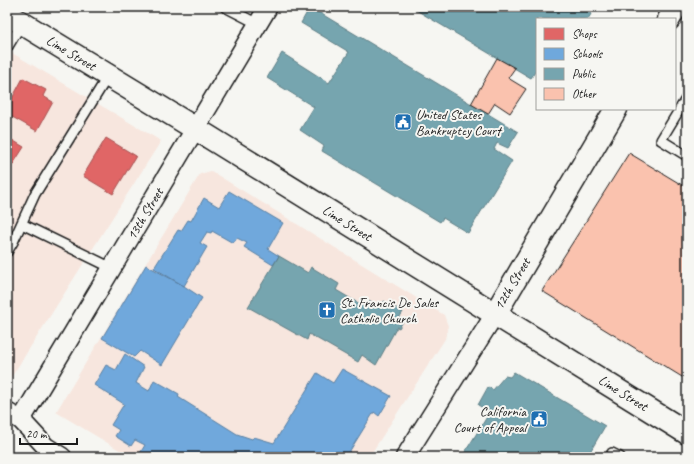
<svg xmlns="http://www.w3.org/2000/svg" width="694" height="464" font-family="Caveat,sans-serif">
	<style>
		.built { fill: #f7e6de }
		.shops { fill: #e06666; stroke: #a55050 }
		.schools { fill: #6fa8dc; stroke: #567ea2 }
		.public { fill: #76a5af; stroke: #5b7c83 }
		.building { fill: #fac2ae; stroke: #1c1c1c }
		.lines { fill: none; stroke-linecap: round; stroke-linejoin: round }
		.service-casing { stroke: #1c1c1c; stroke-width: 12 }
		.minor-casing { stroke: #1c1c1c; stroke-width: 21 }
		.tertiary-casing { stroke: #1c1c1c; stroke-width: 25 }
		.secondary-casing { stroke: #1c1c1c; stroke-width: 25 }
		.service { stroke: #f6f6f2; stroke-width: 9 }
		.minor { stroke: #f6f6f2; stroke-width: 18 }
		.tertiary { stroke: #f6f6f2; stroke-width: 22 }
		.secondary { stroke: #f6f6f2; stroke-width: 22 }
		.labels { text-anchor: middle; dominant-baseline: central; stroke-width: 4; stroke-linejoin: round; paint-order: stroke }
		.street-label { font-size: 14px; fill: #1c1c1c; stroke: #f6f6f2 }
		.poi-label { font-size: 14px; fill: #1c1c1c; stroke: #f6f6f2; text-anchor: start }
	</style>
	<rect width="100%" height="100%" fill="#f6f6f2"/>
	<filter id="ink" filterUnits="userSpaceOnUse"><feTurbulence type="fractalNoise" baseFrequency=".025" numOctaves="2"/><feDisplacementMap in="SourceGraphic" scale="8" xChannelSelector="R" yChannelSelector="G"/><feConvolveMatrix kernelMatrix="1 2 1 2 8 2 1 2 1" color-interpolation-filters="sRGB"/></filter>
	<g filter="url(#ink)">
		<g class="built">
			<path d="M7,50L161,141L7,384Z"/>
			<path d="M211,171L444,315L448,326L445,339L369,457H131L56,412L200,174Z"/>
		</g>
		<g class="shops">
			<path d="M23,78L46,90L43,96L53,102L37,131L7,114V108Z"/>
			<path d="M7,137L24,147L8,172L7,171Z"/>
			<path d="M106,138L136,156L113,194L83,176Z"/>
		</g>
		<g class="schools">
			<path d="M229,191L283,223L268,249L279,256L273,265L244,247L247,243L237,238L233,243L212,231L211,233L207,232L200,243L207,247L184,286L154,268L178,230L181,231L188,220L191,221L204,198L219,207Z"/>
			<path d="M146,265L184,286L202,298L162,365L140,351L134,357L102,338Z"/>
			<path d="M125,354L144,367L136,383L149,391L154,380L179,394L178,397L237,434L252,439L254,437L274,443L317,373L333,383L342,369L391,396L379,416L374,412L346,457H143L139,455L145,445L135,440L131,446L115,436L119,430L111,425L124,404L94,385L106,365L116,370Z"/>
		</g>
		<g class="public">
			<path d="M310,7L518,132L508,148L497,143L494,149L512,161L468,233L443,218L440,222L322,151L324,146L300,130L314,107L267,78L282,53L329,83L349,52L301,23Z"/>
			<path d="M411,7H580L591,14L588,19H537V69L531,78Z"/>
			<path d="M279,256L308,273L311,267L339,284L336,290L363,306L367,300L380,308L384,301L403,312L399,318L404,320L399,328L397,327L376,365L362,355L358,362L309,334L307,340L248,307Z"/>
			<path d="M514,372L605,426L587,457H552L548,455L547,457H462L490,412L478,405L488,387L493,390L505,376L510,377Z"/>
		</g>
		<g class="building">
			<path d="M497,58L515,68L508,78L526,89L510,113L495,103L488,114L471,104Z"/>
			<path d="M629,153L687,188V380L542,291Z"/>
		</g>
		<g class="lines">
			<g class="service-casing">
				<g id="service">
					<path d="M225,7L258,24"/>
					<path d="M7,48L22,23"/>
					<path d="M687,97L661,140L687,156"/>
					<path d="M22,224L112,268"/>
					<path d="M7,252L13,242L35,194L108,76"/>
					<path d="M612,453L620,457"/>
				</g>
			</g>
			<g class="minor-casing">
				<g id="minor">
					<path d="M7,412L21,420L46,447L62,457"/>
					<path d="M21,420L268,7"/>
					<path d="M405,457L495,314"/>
				</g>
			</g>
			<g class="tertiary-casing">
				<g id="tertiary">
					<path d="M669,19L676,7"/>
					<path d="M495,314L616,109"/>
				</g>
			</g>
			<g class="secondary-casing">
				<path id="secondary" d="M7,14L196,129L687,433"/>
			</g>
			<use href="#service" class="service"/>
			<use href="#minor" class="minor"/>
			<use href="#tertiary" class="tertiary"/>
			<use href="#secondary" class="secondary"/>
		</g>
	</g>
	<defs>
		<g id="civic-square" transform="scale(0.9)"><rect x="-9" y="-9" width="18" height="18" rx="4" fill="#1f6fb2" stroke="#f6f6f2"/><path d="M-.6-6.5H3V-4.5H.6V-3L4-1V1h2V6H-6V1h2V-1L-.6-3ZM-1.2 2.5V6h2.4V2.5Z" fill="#fff"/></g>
		<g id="church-square" transform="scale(0.9)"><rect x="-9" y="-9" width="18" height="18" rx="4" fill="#1f6fb2" stroke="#f6f6f2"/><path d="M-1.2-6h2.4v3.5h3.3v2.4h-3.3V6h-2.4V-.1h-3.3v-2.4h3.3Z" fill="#fff"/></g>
	</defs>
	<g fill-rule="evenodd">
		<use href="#civic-square" x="403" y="122"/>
		<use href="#church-square" x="327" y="310"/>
		<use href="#civic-square" x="539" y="419"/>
	</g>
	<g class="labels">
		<g class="street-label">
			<text transform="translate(71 53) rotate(31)">Lime Street</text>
			<text transform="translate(145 214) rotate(-59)">13th Street</text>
			<text transform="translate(347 223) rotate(32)">Lime Street</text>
			<text transform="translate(512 284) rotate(-59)">12th Street</text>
			<text transform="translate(623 393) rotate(32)">Lime Street</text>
		</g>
		<g class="poi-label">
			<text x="416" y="114">United States<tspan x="416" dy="16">Bankruptcy Court</tspan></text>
			<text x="340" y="302">St. Francis De Sales<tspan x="340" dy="16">Catholic Church</tspan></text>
			<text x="526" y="411" text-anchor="end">California<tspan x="526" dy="16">Court of Appeal</tspan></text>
		</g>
	</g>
	<rect width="694" height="464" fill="none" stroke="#f6f6f2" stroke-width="24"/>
	<rect x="12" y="12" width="670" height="440" fill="none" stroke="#1c1c1c" stroke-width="1.5" filter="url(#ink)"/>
	<rect x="536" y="18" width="140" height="92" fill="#f6f6f2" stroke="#9f9f9c"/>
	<rect x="544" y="28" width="20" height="12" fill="#e06666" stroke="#9f9f9c"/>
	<text x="572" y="38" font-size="12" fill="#1c1c1c">Shops</text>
	<rect x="544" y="48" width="20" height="12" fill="#6fa8dc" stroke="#9f9f9c"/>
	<text x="572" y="58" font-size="12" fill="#1c1c1c">Schools</text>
	<rect x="544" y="68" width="20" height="12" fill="#76a5af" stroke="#9f9f9c"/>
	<text x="572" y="78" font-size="12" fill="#1c1c1c">Public</text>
	<rect x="544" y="88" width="20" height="12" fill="#fac2ae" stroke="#9f9f9c"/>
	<text x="572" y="98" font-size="12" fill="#1c1c1c">Other</text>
	<path d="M20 438v6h57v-6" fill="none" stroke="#1c1c1c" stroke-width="2"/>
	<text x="26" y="438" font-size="12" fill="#1c1c1c" stroke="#f6f6f2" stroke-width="3" paint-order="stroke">20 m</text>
</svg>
